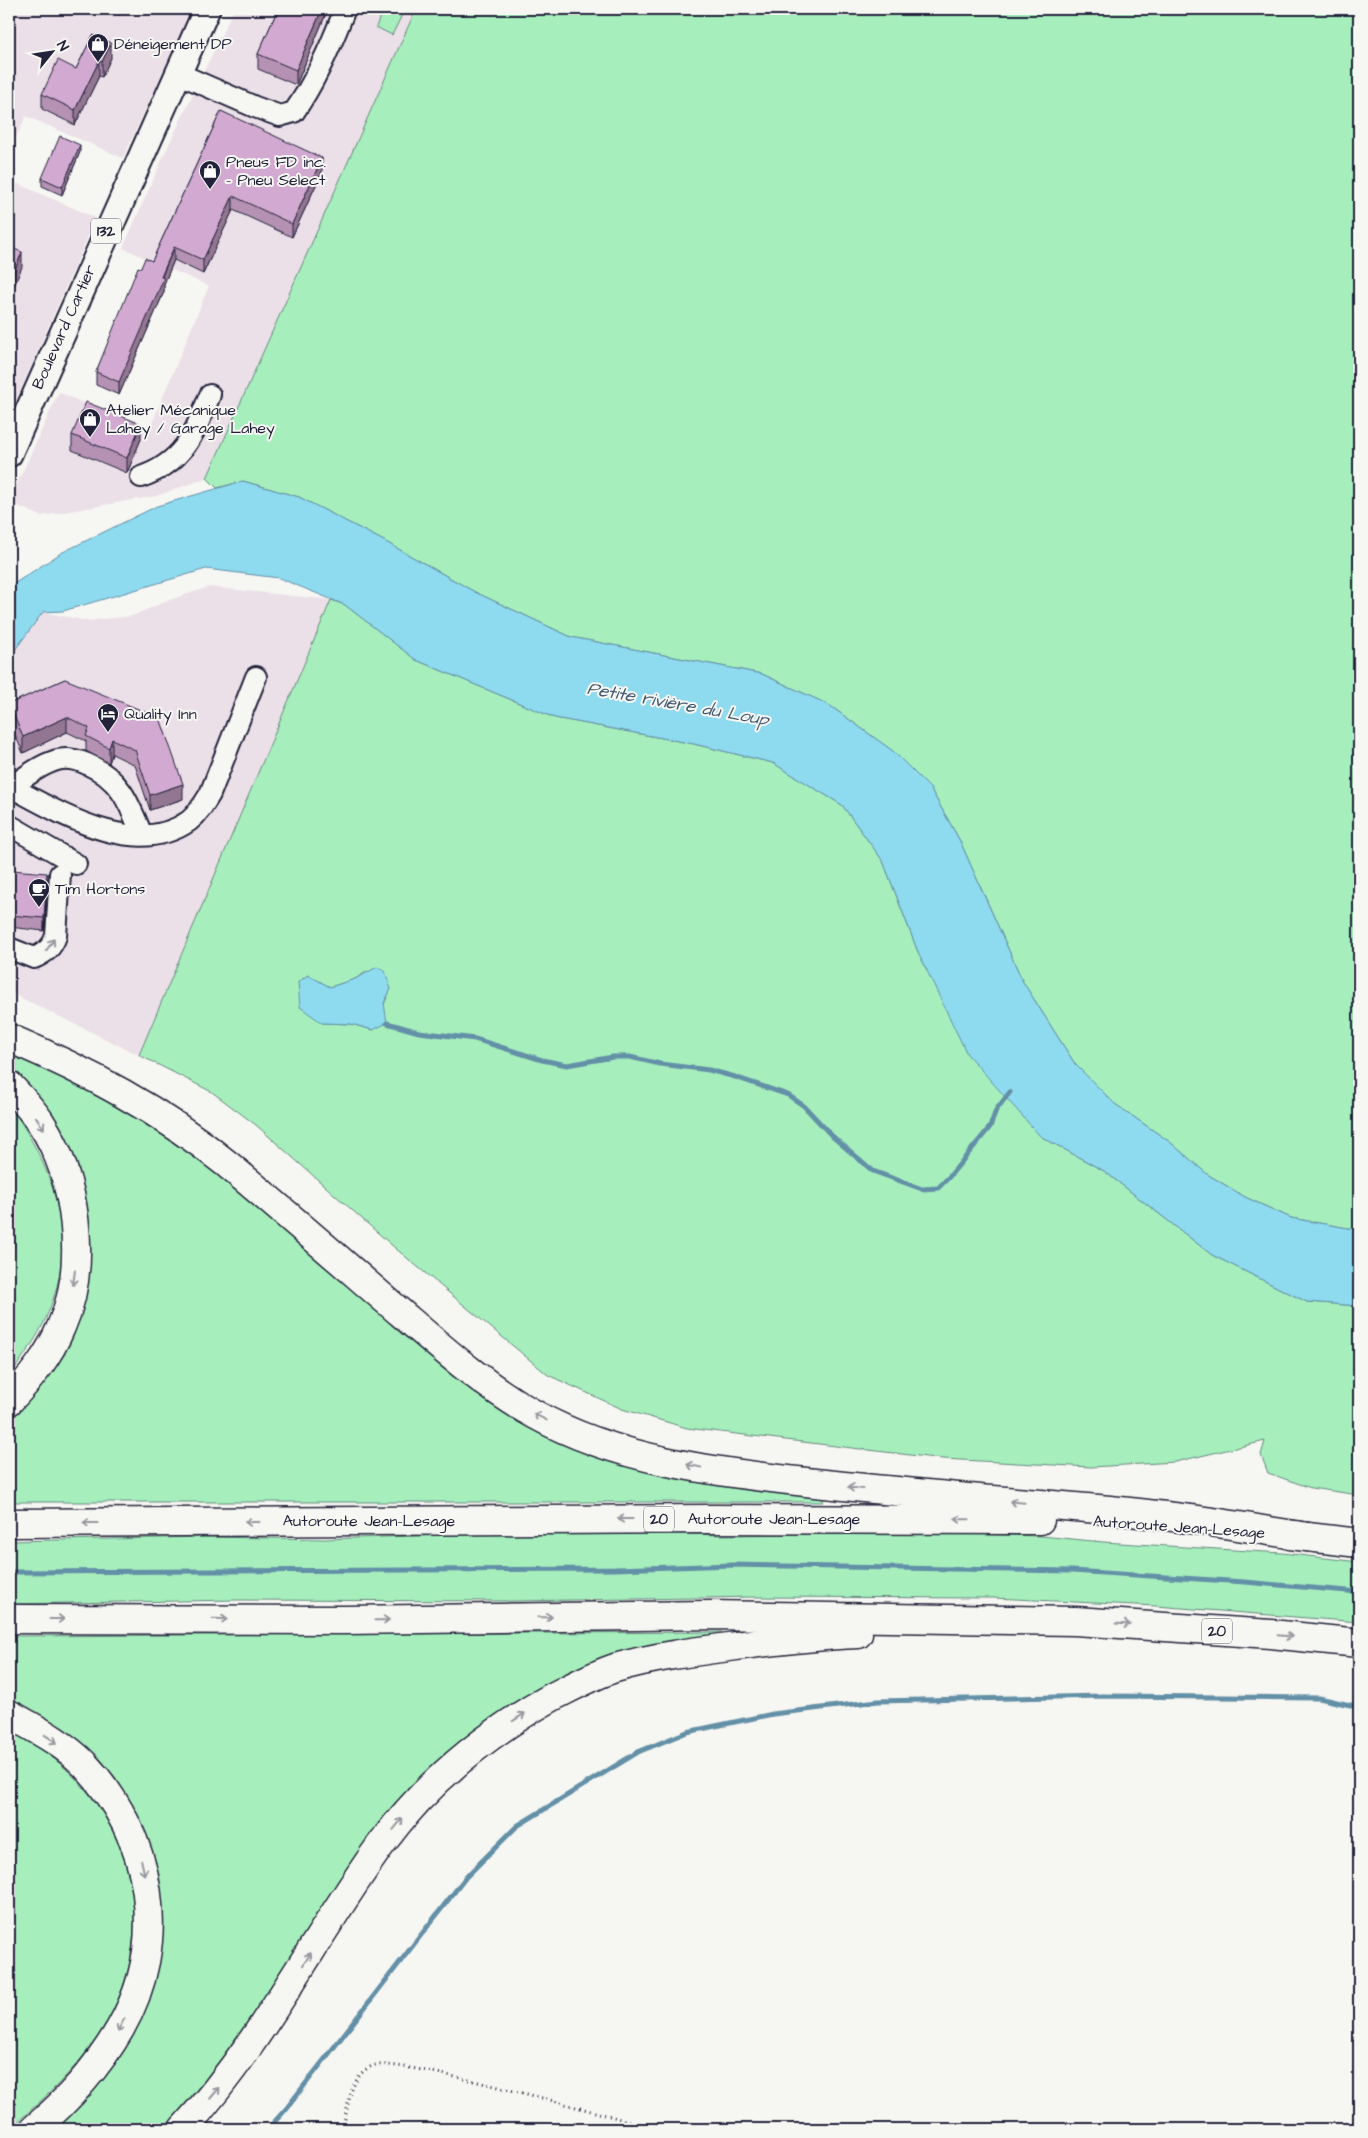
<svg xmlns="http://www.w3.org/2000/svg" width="1368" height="2138" font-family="'Architects Daughter',sans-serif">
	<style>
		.built { fill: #ebdfe8 }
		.green { fill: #a6efbd; stroke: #64887c; fill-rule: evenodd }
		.water { fill: #8edaef; stroke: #6390a7 }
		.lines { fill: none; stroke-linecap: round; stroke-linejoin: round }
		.stream { stroke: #6390a7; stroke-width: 5 }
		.minor-casing { stroke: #22223b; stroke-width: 24 }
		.major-casing { stroke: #22223b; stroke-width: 29 }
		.highway-casing { stroke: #22223b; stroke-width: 31 }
		.path { stroke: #22223b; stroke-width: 3; stroke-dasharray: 1 4; stroke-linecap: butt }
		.minor { stroke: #f6f6f2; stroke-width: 20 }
		.major { stroke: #f6f6f2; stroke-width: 25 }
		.highway { stroke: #f6f6f2; stroke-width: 28 }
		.wall { fill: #b592b4; stroke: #22223b }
		.shaded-wall { fill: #937792; stroke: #22223b }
		.building { fill: #d2aad1; stroke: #22223b }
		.oneway { stroke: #9797a0 }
		.labels { text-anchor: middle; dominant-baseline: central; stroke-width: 4; stroke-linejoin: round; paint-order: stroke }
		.shield { fill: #f6f6f2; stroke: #626272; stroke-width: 1 }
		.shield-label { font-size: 15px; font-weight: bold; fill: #22223b }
		.poi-label { font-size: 16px; fill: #22223b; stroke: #f6f6f2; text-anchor: start }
		.street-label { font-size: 16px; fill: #22223b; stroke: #f6f6f2 }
		.water-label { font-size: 18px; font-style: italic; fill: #425971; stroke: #f6f6f2 }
	</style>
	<rect width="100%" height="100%" fill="#f6f6f2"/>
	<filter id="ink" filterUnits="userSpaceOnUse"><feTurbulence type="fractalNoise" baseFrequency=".02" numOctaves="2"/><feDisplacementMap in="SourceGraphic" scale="10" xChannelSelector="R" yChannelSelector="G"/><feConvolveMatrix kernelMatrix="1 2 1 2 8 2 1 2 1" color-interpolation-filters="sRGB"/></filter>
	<g filter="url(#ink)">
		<g class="built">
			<path d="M9,9H192L123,158L26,116L9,154Z"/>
			<path d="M234,9H416L207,478L156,496L41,516L9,502L59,392L148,433L209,286L123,248L165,153Z"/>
			<path d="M9,180L96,218L9,417Z"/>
			<path d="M209,587L331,600L139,1055L9,992V658L43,612L87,621L132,616L167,601Z"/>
		</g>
		<g class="green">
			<path d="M383,9H405L392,35L376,27Z"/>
			<path d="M416,9H1359V1230L1291,1218L1245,1197L1207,1174L1170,1142L1115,1104L1075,1064L1023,982L960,841L930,788L893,751L829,705L762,674L571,637L475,592L384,541L299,497L243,481L217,488L207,478Z"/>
			<path d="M331,600L345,605L416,660L555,718L694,744L773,763L842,805L883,861L918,952L1040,1136L1104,1171L1212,1255L1307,1302L1359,1306V1495L1311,1488L1268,1473L1261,1455L1265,1441L1175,1462L1091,1467L943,1459L687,1428L622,1409L548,1375L395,1248L256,1125L212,1092L139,1055ZM368,971L391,988L373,1030L351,1024L322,1023L307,975L330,987L355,979Z"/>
			<path d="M9,1051L115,1101L203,1161L492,1402L824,1495L823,1502H9V1416L29,1396L87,1239L9,1073Z"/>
			<path d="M9,1104C61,1180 84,1255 35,1339C27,1352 17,1365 9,1377Z"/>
			<path d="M644,1533L722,1535L924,1533L1041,1536L1103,1542L1282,1553L1359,1562V1622L1156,1606L994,1598L756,1597L511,1601L237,1600L9,1604V1541L207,1537L324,1539L475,1534Z"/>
			<path d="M722,1632L723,1639L565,1676L511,1704L456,1746L418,1783L253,2023L182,2115L168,2129H48L136,2024L144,1840L9,1704V1636Z"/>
			<path d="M9,1731C115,1780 166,1904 113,2010C90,2057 48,2096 9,2129Z"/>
		</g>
		<g class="water">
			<path d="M243,481L299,497L384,541L475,592L571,637L762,674L829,705L893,751L930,788L960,841L1023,982L1075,1064L1115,1104L1170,1142L1207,1174L1245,1197L1291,1218L1359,1230V1306L1307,1302L1212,1255L1104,1171L1040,1136L967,1054L918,952L883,861L842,805L773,763L694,744L555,718L416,660L345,605L279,578L206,569L63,611L43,612L9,658V587L61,553L157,506Z"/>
			<path d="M377,967L385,971L391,989L384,1003L387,1023L373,1030L351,1024L322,1023L300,1007L298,982L308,975L330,987L355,979Z"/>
		</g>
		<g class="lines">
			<g class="stream">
				<path d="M387,1023L419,1032L475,1039L542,1060L567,1065L613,1057H630L660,1064L709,1070L735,1077L788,1095L804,1106L832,1136L873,1171L922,1189L938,1188L949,1177L990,1127L996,1110L1010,1092"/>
				<path d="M9,1572L615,1569L733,1565L1072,1571L1245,1582L1359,1592"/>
				<path d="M268,2129L286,2109L466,1877L517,1826L638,1752L687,1732L773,1714L878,1701L1103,1696L1319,1698L1359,1707"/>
			</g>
			<g class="minor-casing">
				<g id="minor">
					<path d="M177,73L255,107L280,116L294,112C315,82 330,48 343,14L341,9"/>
					<path d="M141,477C184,462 194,434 210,395"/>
					<path d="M9,786C58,812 134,860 189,821C198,814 204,804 210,794L256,677"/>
					<path d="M11,787C25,777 40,765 57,760C68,757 78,760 87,764C121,779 129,803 142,835"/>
					<path d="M9,825L76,864"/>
					<path d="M9,948L34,958C45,953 52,948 56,936L60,874"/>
				</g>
			</g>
			<g class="major-casing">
				<path id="major" d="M9,454L207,9"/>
			</g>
			<g class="highway-casing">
				<g id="highway">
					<path d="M9,1038C86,1071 161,1110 227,1164C286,1213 344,1264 402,1314C444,1350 486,1387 534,1414C616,1460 714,1472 806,1482C868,1489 930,1494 993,1500C1050,1505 1108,1509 1165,1516C1213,1521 1261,1530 1308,1537"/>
					<path d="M9,1085C20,1097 32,1109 41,1123C77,1178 88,1266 61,1327C49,1356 30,1379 9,1401"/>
					<path d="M9,1523L710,1519L1040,1520"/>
					<path d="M1290,1535L1359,1543"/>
					<path d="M9,1619L345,1620L710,1615L1075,1621L1271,1634L1359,1643"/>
					<path d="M9,1714C34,1728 64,1743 84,1764C153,1836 170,1942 120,2029C98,2067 66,2102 34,2129"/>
					<path d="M183,2129C262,2043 314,1937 382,1843C428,1781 487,1733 554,1696C574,1686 594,1675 615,1668C653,1657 691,1652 729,1647C772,1641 815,1636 858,1634"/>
				</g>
			</g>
			<path class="path" d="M343,2129C348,2108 349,2076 372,2066C395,2055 619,2119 658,2129"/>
			<use href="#minor" class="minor"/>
			<use href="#major" class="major"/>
			<use href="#highway" class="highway"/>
		</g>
		<g class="wall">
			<path d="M106,9H122L120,15Z"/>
			<path d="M278,9H328L296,85L258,69V54Z"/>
			<path d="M93,35L111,58L102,77L99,76L75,125L42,109V94L76,69Z"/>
			<path d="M221,111L322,172L292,237L233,210L203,274L174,260L164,284V292L119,395L96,385V372L141,268L152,261Z"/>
			<path d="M80,152L62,195L42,186V178Z"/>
			<path d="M72,435L141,439L127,473L72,450Z"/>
			<path d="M65,679L183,799L150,810L135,765L112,754L109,763L86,751V741L67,732L23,753L9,721V704Z"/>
			<path d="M9,826L14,842L12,870L47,885L44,931L9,927Z"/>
		</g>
		<g class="shaded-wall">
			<path d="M322,9H328L296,85V70Z"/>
			<path d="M111,43V58L102,77V62Z"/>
			<path d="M99,61V76L75,125V110Z"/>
			<path d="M80,145V152L62,195V187Z"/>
			<path d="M322,158V172L292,237V224Z"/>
			<path d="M233,196V210L203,274V260Z"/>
			<path d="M174,247V260L164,284V292L119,395V382Z"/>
			<path d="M22,252V267L9,299V284Z"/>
			<path d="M141,424V439L127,473V458Z"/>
			<path d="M67,717V732L23,753V737Z"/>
			<path d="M112,739V754L109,763V748Z"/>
			<path d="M183,784V799L150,810V795Z"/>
			<path d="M14,830V842L11,882V870Z"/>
			<path d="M47,873V885L44,931V918Z"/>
		</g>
		<g class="building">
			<path d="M278,9H322L296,70L258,54Z"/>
			<path d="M93,35L111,43L102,62L99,61L75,110L42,94L58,60L76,69Z"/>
			<path d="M221,111L322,158L292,224L233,196L203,260L174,247L161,277L164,278L119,382L96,372L138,267L141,268L145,258L152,261Z"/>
			<path d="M60,136L80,145L62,187L42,178Z"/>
			<path d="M9,247L22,252L9,284Z"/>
			<path d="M86,402L141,424L127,458L72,435Z"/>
			<path d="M65,679L160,718L183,784L150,795L135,750L112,739L109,748L86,736L89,728L67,717L23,737L9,704Z"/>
			<path d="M9,826L14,830L11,870L47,873L44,918L9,915Z"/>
		</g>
		<defs><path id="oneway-shaft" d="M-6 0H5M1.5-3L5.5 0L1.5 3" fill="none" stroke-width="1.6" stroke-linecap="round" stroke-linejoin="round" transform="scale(1.25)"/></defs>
		<g class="oneway">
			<use href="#oneway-shaft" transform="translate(50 945) rotate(-56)"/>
			<use href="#oneway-shaft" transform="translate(40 1123) rotate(57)"/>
			<use href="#oneway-shaft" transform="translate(74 1278) rotate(97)"/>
			<use href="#oneway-shaft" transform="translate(540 1417) rotate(-153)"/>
			<use href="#oneway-shaft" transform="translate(694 1466) rotate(-169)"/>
			<use href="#oneway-shaft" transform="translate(855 1488) rotate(-173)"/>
			<use href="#oneway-shaft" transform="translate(1017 1502) rotate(-175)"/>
			<use href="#oneway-shaft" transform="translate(625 1519) rotate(180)"/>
			<use href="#oneway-shaft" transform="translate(962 1519) rotate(-179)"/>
			<use href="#oneway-shaft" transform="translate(252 1522) rotate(180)"/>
			<use href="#oneway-shaft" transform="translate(90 1523) rotate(180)"/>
			<use href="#oneway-shaft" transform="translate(545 1617) rotate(-1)"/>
			<use href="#oneway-shaft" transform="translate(57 1619)"/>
			<use href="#oneway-shaft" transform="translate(220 1619) rotate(1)"/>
			<use href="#oneway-shaft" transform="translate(382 1620) rotate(-1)"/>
			<use href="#oneway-shaft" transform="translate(1123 1624) rotate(4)"/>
			<use href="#oneway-shaft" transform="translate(1285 1636) rotate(5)"/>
			<use href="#oneway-shaft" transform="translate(519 1717) rotate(-33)"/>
			<use href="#oneway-shaft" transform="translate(51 1739) rotate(33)"/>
			<use href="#oneway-shaft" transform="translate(398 1824) rotate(-51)"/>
			<use href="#oneway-shaft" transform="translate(143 1868) rotate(77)"/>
			<use href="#oneway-shaft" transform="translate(307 1959) rotate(-57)"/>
			<use href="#oneway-shaft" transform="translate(121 2025) rotate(118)"/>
			<use href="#oneway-shaft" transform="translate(215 2093) rotate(-50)"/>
		</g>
	</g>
	<defs>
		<g id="shop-pin" transform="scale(1.125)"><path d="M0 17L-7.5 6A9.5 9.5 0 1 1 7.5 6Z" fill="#22223b" stroke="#f6f6f2"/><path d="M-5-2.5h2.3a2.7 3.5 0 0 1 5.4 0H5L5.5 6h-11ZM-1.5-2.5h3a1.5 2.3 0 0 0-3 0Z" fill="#fff"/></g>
		<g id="hotel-pin" transform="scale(1.125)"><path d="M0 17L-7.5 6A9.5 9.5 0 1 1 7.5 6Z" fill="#22223b" stroke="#f6f6f2"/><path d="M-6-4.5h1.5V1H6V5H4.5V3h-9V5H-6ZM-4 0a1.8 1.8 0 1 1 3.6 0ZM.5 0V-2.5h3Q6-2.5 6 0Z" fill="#fff"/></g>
		<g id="cafe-pin" transform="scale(1.125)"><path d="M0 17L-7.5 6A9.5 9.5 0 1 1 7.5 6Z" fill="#22223b" stroke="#f6f6f2"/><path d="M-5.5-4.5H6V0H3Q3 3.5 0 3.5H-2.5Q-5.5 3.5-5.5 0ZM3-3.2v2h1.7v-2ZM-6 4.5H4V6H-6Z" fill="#fff"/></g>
	</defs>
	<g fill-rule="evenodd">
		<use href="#shop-pin" x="98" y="44"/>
		<use href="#shop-pin" x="210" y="171"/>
		<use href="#shop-pin" x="90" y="419"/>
		<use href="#hotel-pin" x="108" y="714"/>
		<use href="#cafe-pin" x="39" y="889"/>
	</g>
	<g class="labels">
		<g class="shield">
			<rect x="91" y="218.5" width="30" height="25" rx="4"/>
			<rect x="644" y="1506.5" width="30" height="25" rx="4"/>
			<rect x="1202" y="1618.5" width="30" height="25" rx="4"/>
		</g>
		<g class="shield-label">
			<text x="106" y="231">132</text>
			<text x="659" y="1519">20</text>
			<text x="1217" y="1631">20</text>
		</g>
		<g class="poi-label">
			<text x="114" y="44">Déneigement DP</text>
			<text x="226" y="162">Pneus FD inc.<tspan x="226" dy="18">- Pneu Select</tspan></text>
			<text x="106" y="410">Atelier Mécanique<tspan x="106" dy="18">Lahey / Garage Lahey</tspan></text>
			<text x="124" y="714">Quality Inn</text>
			<text x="55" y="889">Tim Hortons</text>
		</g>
		<g class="street-label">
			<text transform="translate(64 327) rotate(-66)">Boulevard Cartier</text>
			<text x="774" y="1519">Autoroute Jean-Lesage</text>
			<text x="369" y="1521">Autoroute Jean-Lesage</text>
			<text transform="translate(1179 1527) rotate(4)">Autoroute Jean-Lesage</text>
		</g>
		<g class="water-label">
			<text transform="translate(678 704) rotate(10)">Petite rivière du Loup</text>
		</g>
	</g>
	<rect width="1368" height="2138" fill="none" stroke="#f6f6f2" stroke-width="30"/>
	<rect x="15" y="15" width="1338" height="2108" fill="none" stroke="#22223b" stroke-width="2" filter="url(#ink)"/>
	<g transform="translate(52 52) rotate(60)" stroke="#f6f6f2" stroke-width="4" paint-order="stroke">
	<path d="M0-4L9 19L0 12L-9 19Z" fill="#22223b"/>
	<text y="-8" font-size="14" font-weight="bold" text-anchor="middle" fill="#22223b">N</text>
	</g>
</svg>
